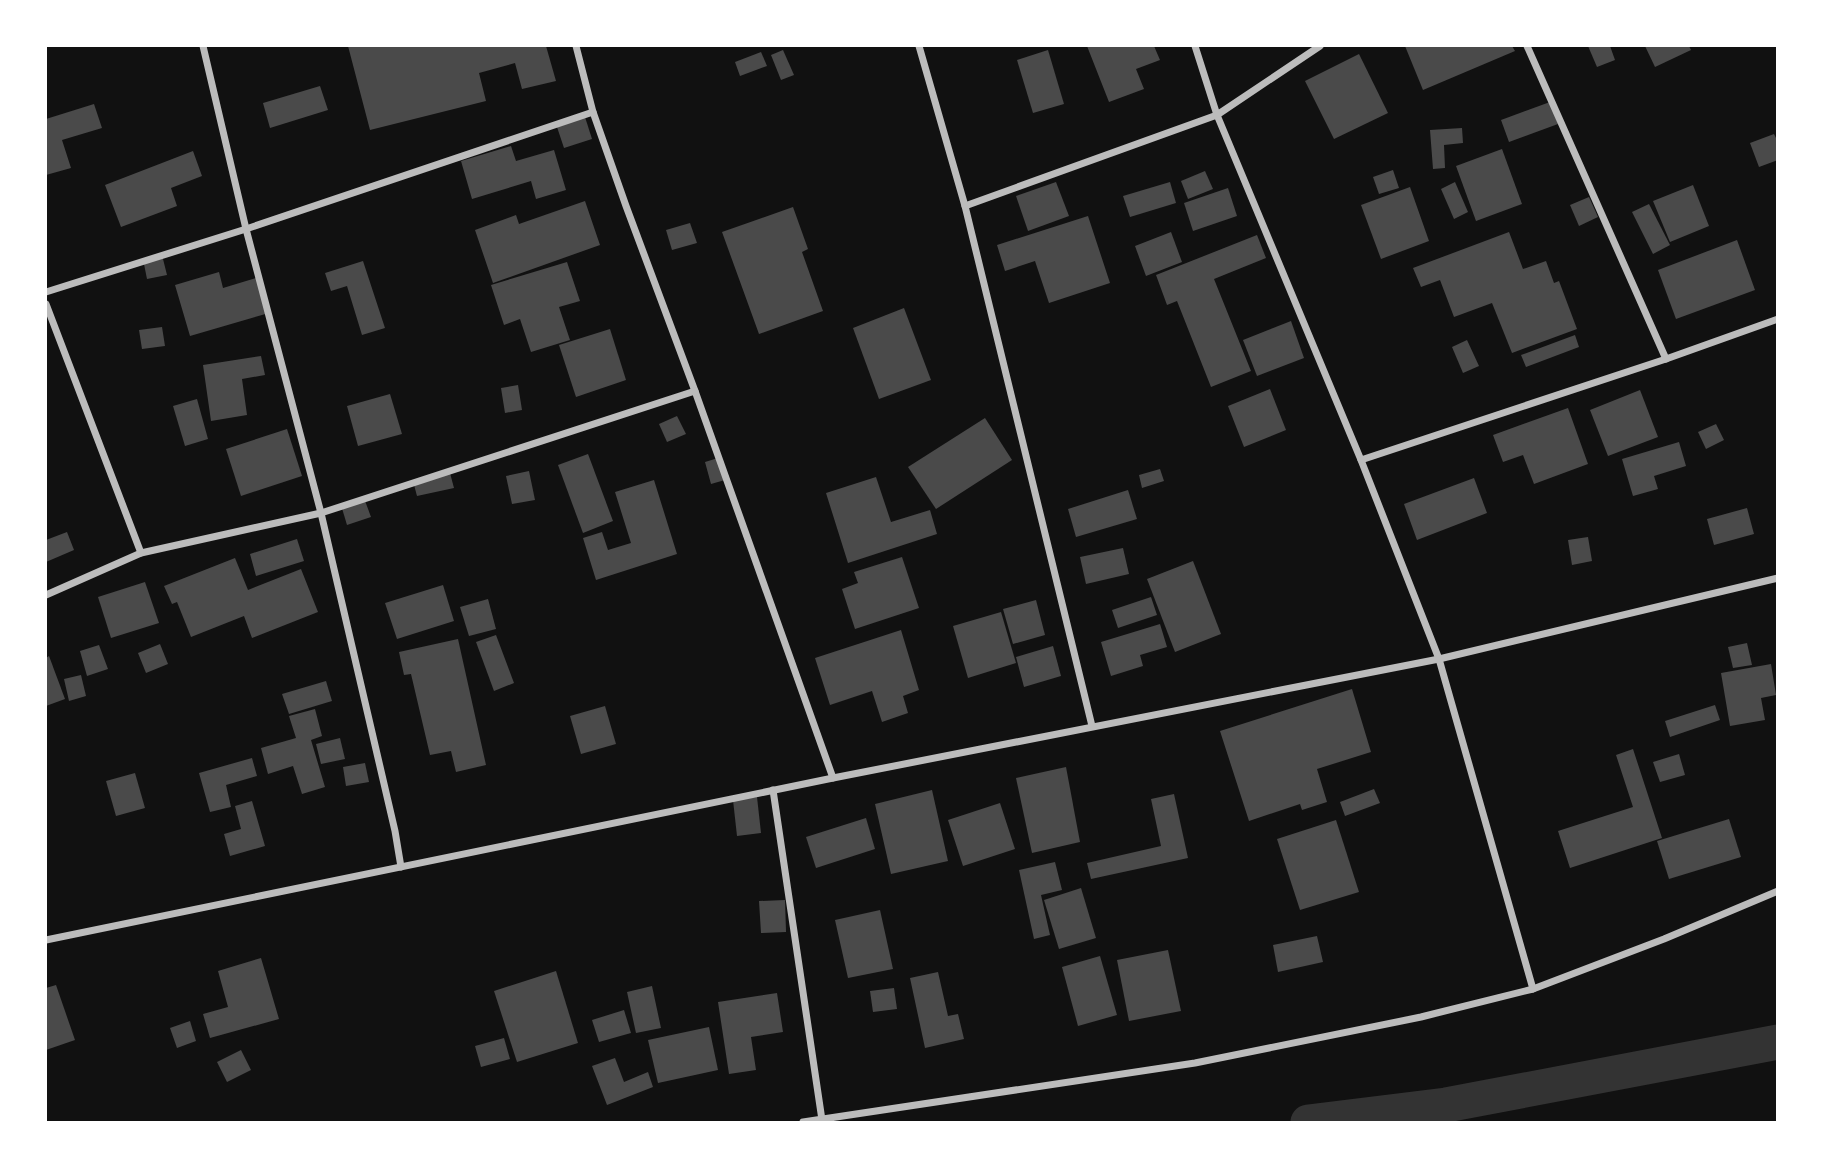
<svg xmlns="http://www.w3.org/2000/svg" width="1823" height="1168" font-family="Arial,sans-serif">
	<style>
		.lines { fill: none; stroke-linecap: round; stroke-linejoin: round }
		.canal { stroke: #333; stroke-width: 35 }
		.building { fill: #4a4a4a }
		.minor { stroke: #bcbcbc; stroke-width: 7 }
	</style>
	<rect width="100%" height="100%" fill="#111"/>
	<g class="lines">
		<path class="canal" d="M1308,1122L1446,1105L1778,1042"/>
	</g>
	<g class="building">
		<path d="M348,46H546L556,81L522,89L515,63L479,73L486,101L370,130Z"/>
		<path d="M1087,46H1154L1160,60L1136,69L1144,89L1109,102Z"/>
		<path d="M1405,46H1512L1515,51L1423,90Z"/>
		<path d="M1588,46H1610L1615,60L1597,67Z"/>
		<path d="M1645,46H1689L1691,50L1655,67Z"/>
		<path d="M783,50L794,75L781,80L771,55Z"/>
		<path d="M1048,50L1064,104L1033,113L1017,60Z"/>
		<path d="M761,52L767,66L740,76L735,62Z"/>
		<path d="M1359,54L1388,113L1334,139L1305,81Z"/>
		<path d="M320,86L328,110L270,128L263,103Z"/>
		<path d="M1550,102L1558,124L1509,142L1501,120Z"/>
		<path d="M94,104L102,128L62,140L71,168L46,175V119Z"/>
		<path d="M585,117L592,139L564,148L557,127Z"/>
		<path d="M1462,128L1463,143L1444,145L1445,168L1433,169L1430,130Z"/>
		<path d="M1774,134L1778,142V160L1759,167L1750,143Z"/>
		<path d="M511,146L516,161L554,150L566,190L536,199L531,181L472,199L461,161Z"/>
		<path d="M1502,149L1522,204L1476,221L1456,166Z"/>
		<path d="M193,151L202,176L171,188L177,206L121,227L105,185Z"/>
		<path d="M1393,170L1399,188L1379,194L1373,177Z"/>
		<path d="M1205,171L1213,189L1188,199L1181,181Z"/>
		<path d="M1056,182L1069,216L1028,231L1016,196Z"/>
		<path d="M1170,182L1176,203L1130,217L1123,196Z"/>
		<path d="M1455,182L1468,212L1454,219L1441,189Z"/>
		<path d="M1693,185L1709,226L1670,242L1653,201Z"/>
		<path d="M1410,187L1429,241L1381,259L1361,205Z"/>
		<path d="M1228,188L1237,216L1193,231L1184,203Z"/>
		<path d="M1589,197L1598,217L1579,226L1570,205Z"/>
		<path d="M585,201L600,245L493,283L475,230L516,215L519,224Z"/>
		<path d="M1649,204L1670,245L1653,254L1632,212Z"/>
		<path d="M793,207L808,249L802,252L823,311L759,334L722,232Z"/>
		<path d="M1088,216L1110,283L1049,303L1035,261L1005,271L997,245Z"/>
		<path d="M690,223L697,243L672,250L666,230Z"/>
		<path d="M1171,232L1182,262L1146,276L1135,246Z"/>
		<path d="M1509,232L1523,269L1546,261L1554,283L1559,281L1577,329L1512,353L1492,303L1454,317L1440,280L1421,287L1413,268Z"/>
		<path d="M1257,235L1266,258L1214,279L1251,371L1211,387L1177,301L1167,305L1156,275Z"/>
		<path d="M1737,240L1755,290L1676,319L1658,270Z"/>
		<path d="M162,255L167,275L147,279L143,259Z"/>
		<path d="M363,261L385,328L362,335L347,286L331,291L325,273Z"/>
		<path d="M567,262L580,301L559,307L570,340L531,352L520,319L504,325L491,285Z"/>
		<path d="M219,272L223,288L259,277L269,313L190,336L175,285Z"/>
		<path d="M904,308L931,380L879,399L853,328Z"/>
		<path d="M1291,321L1304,358L1257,376L1243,340Z"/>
		<path d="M162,327L165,346L142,349L139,330Z"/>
		<path d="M610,329L626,380L576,397L559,345Z"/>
		<path d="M1575,335L1579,347L1526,367L1521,355Z"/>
		<path d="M1467,340L1479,366L1463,373L1452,347Z"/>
		<path d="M261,356L265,375L242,379L247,415L211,421L203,365Z"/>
		<path d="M518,385L522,410L505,413L501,388Z"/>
		<path d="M1270,389L1286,430L1244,447L1228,406Z"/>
		<path d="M1640,390L1658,437L1608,456L1590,410Z"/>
		<path d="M390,394L402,434L358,446L347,406Z"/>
		<path d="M197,399L208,439L185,446L173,406Z"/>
		<path d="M1568,408L1588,464L1534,484L1523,455L1503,462L1493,435Z"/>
		<path d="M677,416L686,434L667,442L659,424Z"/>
		<path d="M985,418L1012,460L936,509L908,467Z"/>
		<path d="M1716,424L1724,440L1706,449L1698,432Z"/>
		<path d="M287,429L302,476L241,496L226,449Z"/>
		<path d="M1679,442L1686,466L1654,476L1658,489L1633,496L1622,459Z"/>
		<path d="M588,454L613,521L583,533L558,465Z"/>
		<path d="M718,458L725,480L711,484L705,462Z"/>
		<path d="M1160,469L1164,481L1142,488L1139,475Z"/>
		<path d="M529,471L535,500L512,504L506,476Z"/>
		<path d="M450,473L454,488L417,496L413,481Z"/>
		<path d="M876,477L891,522L930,510L937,534L848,563L826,493Z"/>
		<path d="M1474,478L1487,513L1417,540L1404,504Z"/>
		<path d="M654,480L677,554L596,580L583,538L602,532L608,550L631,543L615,492Z"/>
		<path d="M1128,490L1137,519L1076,537L1068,509Z"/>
		<path d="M364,498L371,517L347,525L341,505Z"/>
		<path d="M1747,508L1754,534L1714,545L1707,519Z"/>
		<path d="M67,532L74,550L46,562V540Z"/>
		<path d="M1588,537L1592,561L1572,565L1568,540Z"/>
		<path d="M297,539L304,561L256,576L250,554Z"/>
		<path d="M1123,548L1129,574L1086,584L1080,557Z"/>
		<path d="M902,557L919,608L855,629L842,589L858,583L854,572Z"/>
		<path d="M235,558L248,590L301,569L318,612L252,638L244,616L191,637L177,602L172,604L164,586Z"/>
		<path d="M1193,561L1221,634L1175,652L1147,579Z"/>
		<path d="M145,582L159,623L111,638L98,597Z"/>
		<path d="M443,585L454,621L397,639L385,603Z"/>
		<path d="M1151,597L1157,615L1118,628L1112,610Z"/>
		<path d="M488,599L496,629L469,636L460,607Z"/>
		<path d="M1036,600L1045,635L1013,644L1003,609Z"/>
		<path d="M1001,612L1016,663L968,678L953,626Z"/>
		<path d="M1160,624L1167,647L1140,655L1143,666L1111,676L1101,642Z"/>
		<path d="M901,630L919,690L903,696L908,713L882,722L872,691L830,705L815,658Z"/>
		<path d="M496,635L514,683L494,691L476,642Z"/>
		<path d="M458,639L486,765L456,772L451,751L430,755L411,674L404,675L399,652Z"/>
		<path d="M1747,643L1752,665L1733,668L1728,647Z"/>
		<path d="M160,644L168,664L146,673L138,653Z"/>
		<path d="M99,645L108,669L87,676L80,651Z"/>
		<path d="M1053,646L1061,676L1024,687L1016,657Z"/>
		<path d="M49,656L65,699L46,706V658Z"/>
		<path d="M1771,664L1776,695L1761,698L1765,720L1730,726L1721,673Z"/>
		<path d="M81,675L86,696L69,701L64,679Z"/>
		<path d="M326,681L332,701L289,714L282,694Z"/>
		<path d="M1352,689L1371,752L1317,769L1327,802L1302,810L1300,804L1249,821L1220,731Z"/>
		<path d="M1715,705L1720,720L1670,737L1665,721Z"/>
		<path d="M605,706L616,744L581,754L570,716Z"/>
		<path d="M315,709L322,736L311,740L325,787L302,794L293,766L268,774L261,748L296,738L289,716Z"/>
		<path d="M340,738L345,759L321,764L316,744Z"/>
		<path d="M1633,749L1662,838L1570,868L1558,831L1633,807L1616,755Z"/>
		<path d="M1679,754L1685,775L1660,782L1653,762Z"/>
		<path d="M252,758L257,776L226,785L231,807L210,812L199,773Z"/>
		<path d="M365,763L369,782L346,786L343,767Z"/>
		<path d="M1066,767L1080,842L1032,853L1016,778Z"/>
		<path d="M135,773L145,808L116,816L106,781Z"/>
		<path d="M1374,789L1380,803L1345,816L1340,802Z"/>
		<path d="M932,790L948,861L891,874L875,804Z"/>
		<path d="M1174,794L1188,858L1091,879L1087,863L1161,846L1151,799Z"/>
		<path d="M757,797L761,833L737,836L733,800Z"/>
		<path d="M252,801L265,846L230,856L224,834L241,829L235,806Z"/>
		<path d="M1000,803L1015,849L963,866L948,820Z"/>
		<path d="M866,818L875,849L816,868L806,837Z"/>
		<path d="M1729,819L1741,857L1669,879L1657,841Z"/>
		<path d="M1336,820L1359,892L1300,910L1277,839Z"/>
		<path d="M1055,862L1062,890L1041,895L1050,935L1034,939L1019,870Z"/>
		<path d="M1081,888L1096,938L1059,949L1044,900Z"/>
		<path d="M785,900L786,932L761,933L759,901Z"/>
		<path d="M880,910L893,969L848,978L835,920Z"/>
		<path d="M1317,936L1323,962L1278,972L1273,945Z"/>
		<path d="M1168,950L1181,1011L1129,1021L1117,960Z"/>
		<path d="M1100,956L1117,1015L1078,1026L1062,967Z"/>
		<path d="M261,958L279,1019L210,1038L203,1014L228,1007L218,971Z"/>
		<path d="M556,971L578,1043L517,1062L494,991Z"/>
		<path d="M938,972L948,1016L958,1014L964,1039L925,1048L910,978Z"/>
		<path d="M56,985L75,1040L46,1050V988Z"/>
		<path d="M652,986L661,1028L636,1033L627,992Z"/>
		<path d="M894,988L897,1009L873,1012L870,991Z"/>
		<path d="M777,993L783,1032L751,1037L756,1070L729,1074L718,1002Z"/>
		<path d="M624,1010L631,1033L599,1042L592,1020Z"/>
		<path d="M190,1021L196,1041L177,1048L170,1028Z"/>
		<path d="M709,1027L718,1070L658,1083L648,1040Z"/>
		<path d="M504,1038L510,1059L481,1067L475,1046Z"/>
		<path d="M241,1050L251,1070L227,1082L217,1062Z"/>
		<path d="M615,1058L624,1082L648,1072L653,1087L607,1105L592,1066Z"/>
	</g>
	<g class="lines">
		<g class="minor">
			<path d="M203,46L246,229L321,513L395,831L401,867"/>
			<path d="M576,46L593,112L626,206L695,391L833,778"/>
			<path d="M919,46L965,206L1092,726"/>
			<path d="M1195,46L1217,115L1361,460L1439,659L1533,989"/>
			<path d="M1527,46L1666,359"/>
			<path d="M965,206L1217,115L1320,46"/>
			<path d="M46,292L246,229L593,112"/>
			<path d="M46,304L141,553"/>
			<path d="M1361,460L1666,359L1778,319"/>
			<path d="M46,595L141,553L321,513L695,391"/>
			<path d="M773,790L822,1120"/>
			<path d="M46,940L833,778L1439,659L1778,578"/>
			<path d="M803,1122L1195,1063L1421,1017L1533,989L1664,939L1778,891"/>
		</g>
	</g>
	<rect width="1823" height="1168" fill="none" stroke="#ffffff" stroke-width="94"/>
</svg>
